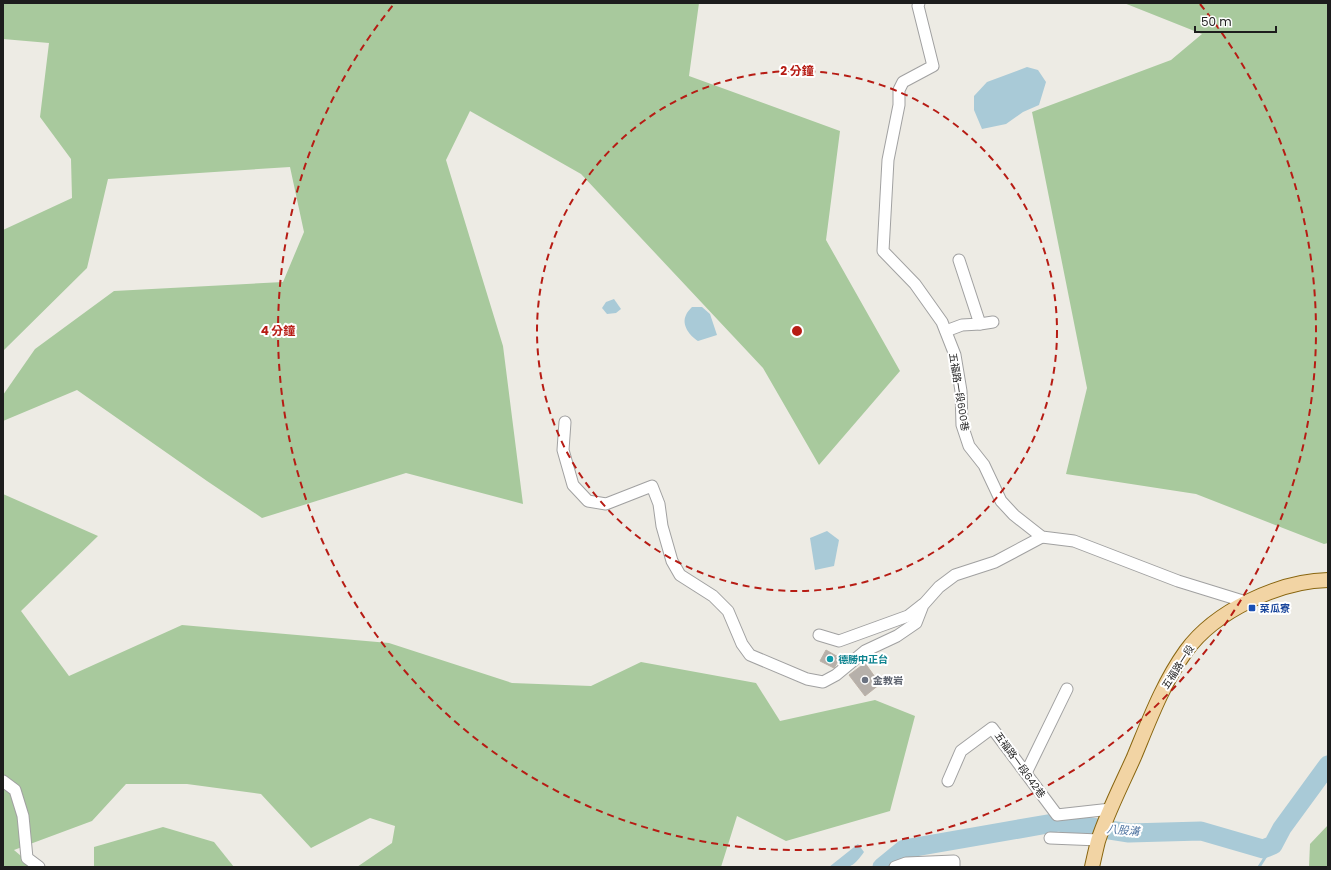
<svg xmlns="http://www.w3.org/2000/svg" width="1331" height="870" font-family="Poppins,'Noto Sans TC',sans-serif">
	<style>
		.forest { fill: #a8c99d }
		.water { fill: #a9cad7 }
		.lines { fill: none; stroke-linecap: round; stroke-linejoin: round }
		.stream { stroke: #a9cad7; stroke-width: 3 }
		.river { stroke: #a9cad7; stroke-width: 19 }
		.building { fill: #b6b0aa; stroke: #bdb2a8 }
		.minor-casing { stroke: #a1a1a1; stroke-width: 13 }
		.major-casing { stroke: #88650f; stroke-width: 16 }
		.minor { stroke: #fff; stroke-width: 11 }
		.major { stroke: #f2d4a4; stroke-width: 14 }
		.ring { fill: none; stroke: #b71c14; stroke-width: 2; stroke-dasharray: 7 5 }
		.transit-dot { fill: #1a4fb4; stroke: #fff; stroke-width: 1.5 }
		.culture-dot { fill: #0f9aa8; stroke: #fff; stroke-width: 1.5 }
		.worship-dot { fill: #6b7280; stroke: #fff; stroke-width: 1.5 }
		.labels { text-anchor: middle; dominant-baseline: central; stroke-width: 4; stroke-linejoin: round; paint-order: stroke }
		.street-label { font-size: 10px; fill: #1d1d1d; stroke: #fff }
		.transit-label { font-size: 10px; font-weight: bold; fill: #164399; stroke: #fff; text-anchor: start }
		.culture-label { font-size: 10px; font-weight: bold; fill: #0d838f; stroke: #fff; text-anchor: start }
		.worship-label { font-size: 10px; font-weight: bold; fill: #5b616d; stroke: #fff; text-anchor: start }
		.water-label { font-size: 11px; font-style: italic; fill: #5377a3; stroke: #fff }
		.centre { fill: #b71c14; stroke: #fff; stroke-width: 2 }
		.ring-label { font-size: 12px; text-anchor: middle; font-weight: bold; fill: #b71c14; stroke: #fff; stroke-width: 4; stroke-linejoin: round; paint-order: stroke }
	</style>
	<rect width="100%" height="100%" fill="#edebe4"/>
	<g class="forest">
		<path d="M3,3H699L689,76L840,131L826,240L900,371L819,465L763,368L581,174L470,111L446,160L503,346L523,504L406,473L262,518L207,481L77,390L3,421V395L35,349L114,291L283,282L304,232L290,167L108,179L87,268L3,351V230L72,198L71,159L40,117L49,43L3,39Z"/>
		<path d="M1124,3H1328V543L1324,544L1196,494L1066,474L1087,388L1032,112L1171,60L1202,34Z"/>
		<path d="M3,494L98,536L21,611L69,676L182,625L389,643L512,683L591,686L641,662L756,683L780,721L875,700L915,716L890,811L786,841L737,816L721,867H357L392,843L395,826L370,818L311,848L261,794L187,784H126L92,821L14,850L34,867H3Z"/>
		<path d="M1328,825V867H1309L1310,844Z"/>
		<path d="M163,827L214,842L234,867H94V847Z"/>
	</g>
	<g class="water">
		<path d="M1027,67L1038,70L1046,82L1039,105L1023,112L1006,124L982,129L974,110V96L987,82Z"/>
		<path d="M614,299L621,309L616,313L607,314L602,308L606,302Z"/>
		<path d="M692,307H702L710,314L717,335L698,341C690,336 681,325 686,315C687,312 690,309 692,307Z"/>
		<path d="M827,531L839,540L834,566L815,570L810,538Z"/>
		<path d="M858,844L864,852C851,870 850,867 829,867Z"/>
	</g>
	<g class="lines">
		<path class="stream" d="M1259,867L1273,845"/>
		<path class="river" d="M882,867L904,849L1059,822L1129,833L1201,831L1263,849L1273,845L1282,828L1328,765"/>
	</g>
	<g class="building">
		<path d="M826,650L840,658L834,668L820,661Z"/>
		<path d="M865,663L880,684L865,696L849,675Z"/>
	</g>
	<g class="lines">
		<g class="minor-casing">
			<g id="minor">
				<path d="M919,3L918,6L933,66L903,82L899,90V105L888,160L883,251L915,284L942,322L955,355L961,391L962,425L969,446L984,465L1001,501L1014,515L1042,537L1074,541L1178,581L1246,602"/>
				<path d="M980,324L993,322"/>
				<path d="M946,331L962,325L980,324L959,260"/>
				<path d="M565,422L563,450L573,485L588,501L606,504L652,486L659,504L662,526L672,561L680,575L713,596L728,611L742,644L750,655L807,679L823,682L836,675L865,651L897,636L916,623L923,605L939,587L955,575L995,562L1042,537"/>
				<path d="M819,635L839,641L908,616L922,605"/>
				<path d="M1026,773L1067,689"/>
				<path d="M3,781L15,790L23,816L27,858L39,867"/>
				<path d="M948,781L961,751L992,728L1057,815L1111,809"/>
				<path d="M1050,838L1099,840"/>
				<path d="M895,867L906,863L954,861V867"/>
			</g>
		</g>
		<g class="major-casing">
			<path id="major" d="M1092,867C1094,858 1096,849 1098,841C1107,813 1122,784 1134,757C1149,721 1163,683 1186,651C1215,611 1279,581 1328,580"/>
		</g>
		<use href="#minor" class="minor"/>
		<use href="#major" class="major"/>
	</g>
	<g class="ring">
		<circle cx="797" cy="331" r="260"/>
		<path d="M1200 4A519 519 0 1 1 394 4"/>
	</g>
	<rect class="transit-dot" x="1248" y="604" width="8" height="8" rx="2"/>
	<circle class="culture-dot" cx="830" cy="659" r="4"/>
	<circle class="worship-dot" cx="865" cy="680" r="4"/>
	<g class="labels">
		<g class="street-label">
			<text transform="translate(959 392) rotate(81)">五福路一段600巷</text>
			<text transform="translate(1178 667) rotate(-57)">五福路一段</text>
			<text transform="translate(1020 765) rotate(54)">五福路一段642巷</text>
		</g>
		<g class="transit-label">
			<text x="1260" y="608">菜瓜寮</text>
		</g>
		<g class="culture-label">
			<text x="838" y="659">德勝中正台</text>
		</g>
		<g class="worship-label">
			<text x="873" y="680">金教岩</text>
		</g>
		<g class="water-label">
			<text transform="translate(1123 830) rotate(5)">八股溝</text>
		</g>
	</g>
	<circle cx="797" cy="331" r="6" class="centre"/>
	<g class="ring-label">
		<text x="797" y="75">2 分鐘</text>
		<text x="278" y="335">4 分鐘</text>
	</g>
	<rect width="1331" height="870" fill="none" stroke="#1d1d1d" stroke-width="8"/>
	<path d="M1195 26v6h81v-6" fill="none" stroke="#1d1d1d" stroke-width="2"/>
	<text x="1201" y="26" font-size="12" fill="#1d1d1d" stroke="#ffffff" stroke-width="3" paint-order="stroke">50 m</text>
</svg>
